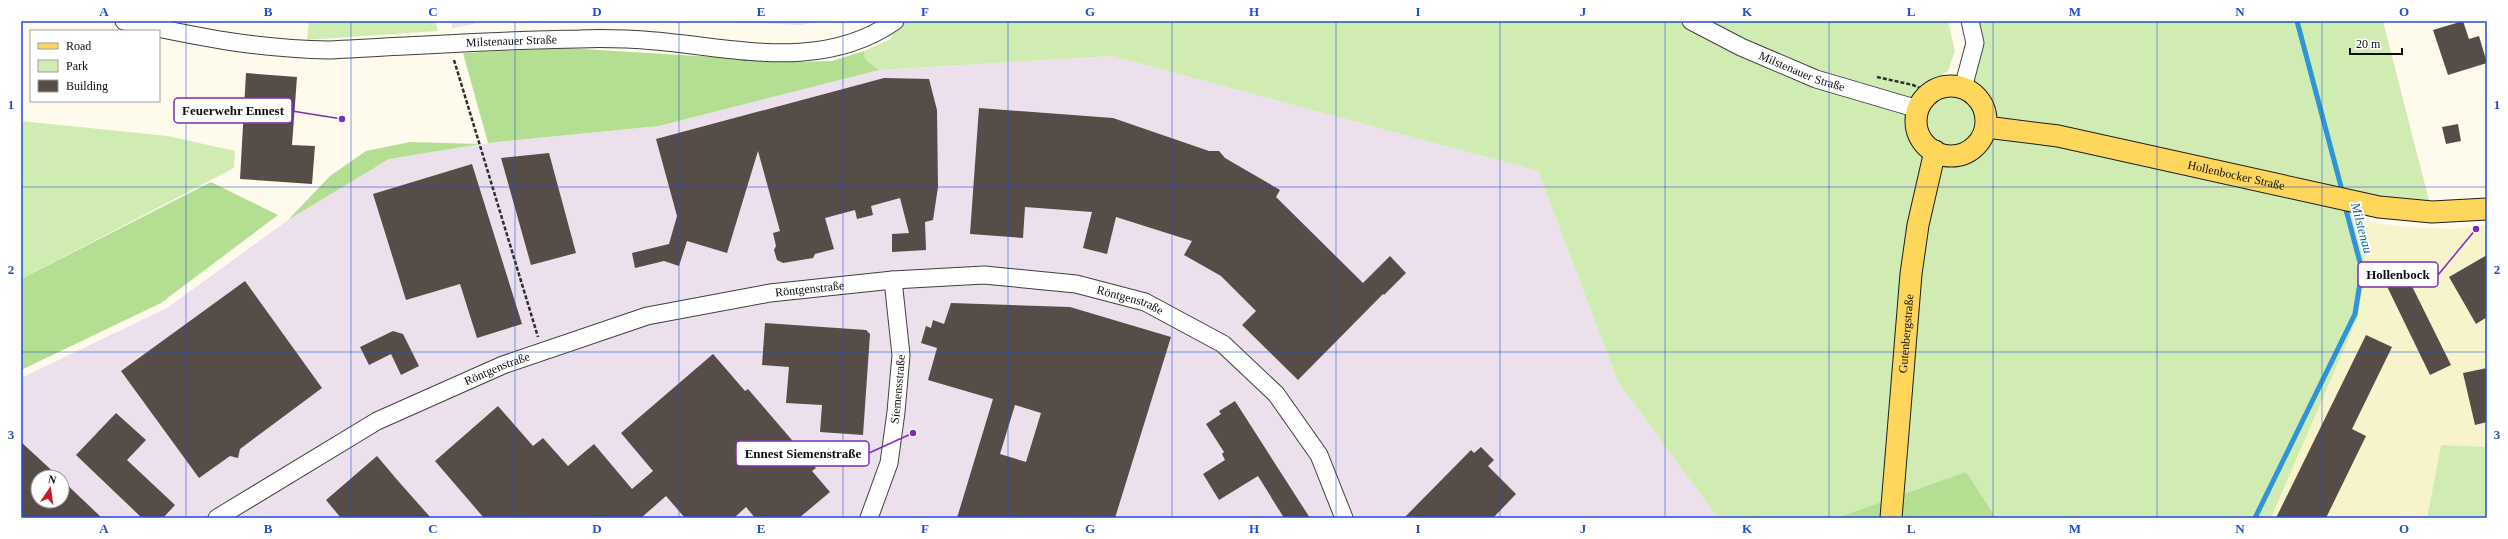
<svg xmlns="http://www.w3.org/2000/svg" width="2508" height="539" font-family="'Times New Roman',serif">
	<style>
		.industrial { fill: #ebe0ec; fill-rule: evenodd }
		.farmland { fill: #f7f3ca }
		.green { fill: #d1ecb3 }
		.forest { fill: #b4de91 }
		.lines { fill: none; stroke-linecap: round; stroke-linejoin: round }
		.stream { stroke: #2f95d6; stroke-width: 5 }
		.building { fill: #564d48; fill-rule: evenodd }
		.minor-casing { stroke: #3f3f3f; stroke-width: 19 }
		.major-casing { stroke: #1d1d1d; stroke-width: 23 }
		.path { stroke: #2e2e2e; stroke-width: 2.5; stroke-dasharray: 4 2; stroke-linecap: butt }
		.minor { stroke: #fff; stroke-width: 17 }
		.major { stroke: #ffd65c; stroke-width: 21 }
		.grid { fill: none; stroke: #1d4ed8; stroke-width: 1; stroke-opacity: 0.55 }
		.labels { text-anchor: middle; dominant-baseline: central; stroke-width: 4; stroke-linejoin: round; paint-order: stroke }
		.street-label { font-size: 12px; fill: #0c0c0c; stroke: #fff }
		.water-label { font-size: 13px; font-style: italic; fill: #0e65a6; stroke: #fff }
		.leader { fill: none; stroke: #7b2cbf; stroke-width: 1.5 }
		.callout-dot { fill: #7b2cbf; stroke: #fff; stroke-width: 1.5 }
		.callout { fill: #fff; stroke: #7b2cbf; stroke-width: 1.5 }
		.callout-label { font-size: 13px; text-anchor: middle; font-weight: bold; fill: #0c0c0c }
		.neatline { fill: none; stroke: #1d4ed8; stroke-width: 1.5 }
		.grid-label { font-size: 13px; text-anchor: middle; font-weight: bold; fill: #1d4ed8 }
	</style>
	<rect width="100%" height="100%" fill="#fffbec"/>
	<g class="industrial">
		<path d="M451,21H476L474,24L452,28Z"/>
		<path d="M714,21H820L801,25Z"/>
		<path d="M1112,56L1538,171L1618,382L1718,518H21V378L167,308L288,220L389,159L481,144L659,126L879,70ZM38,477H62V501H38Z"/>
	</g>
	<path class="farmland" d="M2363,221L2405,227L2455,229L2487,225V447L2441,445L2427,518H2271L2358,317L2365,273Z"/>
	<g class="green">
		<path d="M309,21H435L438,31L307,40Z"/>
		<path d="M895,21H1948L1955,51L1948,71L1914,91L1955,86L1975,43L1970,21H2383L2432,212L2355,203L2363,221L2365,273L2358,317L2271,518H1996L1966,473L1837,518H1718L1618,382L1538,171L1112,56L879,70L865,59L864,51L891,39Z"/>
		<path d="M21,121L168,136L235,151L234,168L21,279Z"/>
		<path d="M2441,445L2487,447V518H2427Z"/>
	</g>
	<g class="forest">
		<path d="M565,48L795,62L832,61L864,51L865,59L879,70L659,126L488,143L463,53Z"/>
		<path d="M410,142L481,144L389,159L288,220L330,176L366,151Z"/>
		<path d="M211,182L278,215L161,303L21,370V279Z"/>
		<path d="M1966,472L1996,518H1837Z"/>
	</g>
	<g class="lines">
		<g class="stream">
			<path d="M2297,21L2343,194"/>
			<path d="M2255,518L2355,314L2362,270L2345,206"/>
		</g>
	</g>
	<g class="building">
		<path d="M2463,21L2469,39L2479,36L2487,63L2448,75L2433,30Z"/>
		<path d="M246,73L297,77L292,145L315,146L312,184L240,179Z"/>
		<path d="M884,78L929,79L937,110L938,187L933,220L925,222L926,250L892,252V234L909,233L900,198L871,206L873,215L857,219L855,210L825,218L834,249L815,254L813,258L783,263L777,260L774,250L776,246L773,233L780,231L758,151L727,253L687,241L679,266L664,261L635,268L632,253L669,244L677,216L656,139Z"/>
		<path d="M979,108L1113,118L1209,151H1219L1225,158L1280,190L1276,197L1363,283L1390,256L1406,273L1384,295L1383,294L1298,380L1242,325L1256,311L1221,276L1184,255L1192,241L1116,217L1107,254L1083,248L1092,212L1025,207L1023,238L970,234Z"/>
		<path d="M2458,124L2461,141L2446,144L2442,127Z"/>
		<path d="M549,153L576,253L531,265L501,158Z"/>
		<path d="M472,164L522,324L477,338L460,284L406,300L373,194Z"/>
		<path d="M2487,255V317L2476,324L2449,277Z"/>
		<path d="M2400,262L2451,365L2430,375L2380,272Z"/>
		<path d="M245,281L322,388L240,449L238,458L230,456L199,478L121,371Z"/>
		<path d="M951,303L1070,307L1171,337L1115,518H957L993,399L928,380L937,348L921,343L926,326L931,328L933,320L944,324ZM1015,405L1041,413L1026,462L1000,454Z"/>
		<path d="M765,323L866,330L870,334L863,435L820,432L822,405L786,403L789,367L762,365Z"/>
		<path d="M393,331L403,334L419,366L401,375L391,354L369,365L360,347Z"/>
		<path d="M2366,335L2392,347L2352,429L2366,436L2326,518H2276Z"/>
		<path d="M713,354L745,391L748,389L816,468L812,471L830,492L799,518H755L746,507L734,518H685L666,496L641,518H484L435,461L498,406L533,446L543,438L568,466L594,444L632,489L653,471L621,433Z"/>
		<path d="M2487,368V422L2475,425L2463,373Z"/>
		<path d="M1235,401L1283,476L1310,518H1284L1258,476L1219,500L1203,474L1225,460L1222,454L1224,452L1206,424L1221,414L1219,411Z"/>
		<path d="M116,413L146,440L127,460L175,505L163,518H142L76,455Z"/>
		<path d="M21,442L59,477H38V501H62V480L102,518H21Z"/>
		<path d="M1481,447L1494,460L1488,466L1516,494L1493,518H1404L1471,450L1474,453Z"/>
		<path d="M377,456L399,482L431,518H341L326,500Z"/>
	</g>
	<g class="lines">
		<g class="minor-casing">
			<g id="minor">
				<path id="s1" d="M124,21C195,36 255,49 329,50C412,46 496,40 579,39C604,38 630,39 655,41C736,48 822,72 895,21"/>
				<path id="s2" d="M1691,21L1741,47L1816,79L1918,109"/>
				<path d="M1963,88L1975,43L1970,21"/>
				<path id="s3" d="M217,518L377,421L503,365L647,316L770,293L893,280L984,275L1076,284L1145,302L1223,344L1276,394L1319,455L1344,518"/>
				<path id="s4" d="M869,518L889,463L896,412L901,355L893,280"/>
			</g>
		</g>
		<g class="major-casing">
			<g id="major">
				<circle cx="1951" cy="121" r="35"/>
				<path id="s5" d="M1986,127L2058,136L2379,207L2432,212L2487,209"/>
				<path id="s6" d="M1891,518L1911,274L1918,225L1935,151"/>
			</g>
		</g>
		<g class="path">
			<path d="M454,60L538,337"/>
			<path d="M1877,77L1913,85L1931,93"/>
		</g>
		<use href="#minor" class="minor"/>
		<use href="#major" class="major"/>
	</g>
	<path class="grid" d="M186,21V518M351,21V518M515,21V518M679,21V518M843,21V518M1008,21V518M1172,21V518M1336,21V518M1500,21V518M1665,21V518M1829,21V518M1993,21V518M2157,21V518M2322,21V518M21,187H2487M21,352H2487"/>
	<g class="labels">
		<g class="street-label">
			<text stroke="none"><textPath href="#s1" startOffset="390">Milstenauer Straße</textPath></text>
			<text stroke="none"><textPath href="#s2" startOffset="122">Milstenauer Straße</textPath></text>
			<text stroke="none"><textPath href="#s5" startOffset="255">Hollenbocker Straße</textPath></text>
			<text stroke="none"><textPath href="#s3" startOffset="642">Röntgenstraße</textPath></text>
			<text stroke="none"><textPath href="#s3" startOffset="966">Röntgenstraße</textPath></text>
			<text stroke="none"><textPath href="#s6" startOffset="185">Gutenbergstraße</textPath></text>
			<text stroke="none"><textPath href="#s3" startOffset="318">Röntgenstraße</textPath></text>
			<text stroke="none"><textPath href="#s4" startOffset="133">Siemensstraße</textPath></text>
		</g>
		<g class="water-label">
			<text transform="translate(2362 228) rotate(75)">Milstenau</text>
		</g>
	</g>
	<path class="leader" d="M342 119L292 111M2476 229L2438 275M913 433L869 453"/>
	<g class="callout-dot">
		<circle cx="342" cy="119" r="4"/>
		<circle cx="2476" cy="229" r="4"/>
		<circle cx="913" cy="433" r="4"/>
	</g>
	<g class="callout">
		<rect x="174" y="98" width="118" height="25" rx="4"/>
		<rect x="2358" y="262" width="80" height="25" rx="4"/>
		<rect x="736" y="441" width="133" height="25" rx="4"/>
	</g>
	<g class="callout-label">
		<text x="233" y="115">Feuerwehr Ennest</text>
		<text x="2398" y="279">Hollenbock</text>
		<text x="803" y="458">Ennest Siemenstraße</text>
	</g>
	<rect width="2508" height="539" fill="none" stroke="#ffffff" stroke-width="44"/>
	<rect x="30" y="30" width="130" height="72" fill="#ffffff" stroke="#9e9e9e"/>
	<rect x="38" y="43" width="20" height="6" fill="#ffd65c" stroke="#9e9e9e"/>
	<text x="66" y="50" font-size="12" fill="#0c0c0c">Road</text>
	<rect x="38" y="60" width="20" height="12" fill="#d1ecb3" stroke="#9e9e9e"/>
	<text x="66" y="70" font-size="12" fill="#0c0c0c">Park</text>
	<rect x="38" y="80" width="20" height="12" fill="#564d48" stroke="#9e9e9e"/>
	<text x="66" y="90" font-size="12" fill="#0c0c0c">Building</text>
	<g transform="translate(50 489) rotate(13)"><circle r="19" fill="#ffffff" stroke="#9e9e9e"/>
	<path d="M0-3L7 15L0 10L-7 15Z" fill="#c61b25"/>
	<text y="-6" font-size="11" font-weight="bold" text-anchor="middle" fill="#0c0c0c">N</text>
	</g>
	<path d="M2350 48v6h52v-6" fill="none" stroke="#0c0c0c" stroke-width="2"/>
	<text x="2356" y="48" font-size="12" fill="#0c0c0c" stroke="#ffffff" stroke-width="3" paint-order="stroke">20 m</text>
	<rect x="22" y="22" width="2464" height="495" class="neatline"/>
	<g class="grid-label">
		<text x="104" y="16">A</text>
		<text x="268" y="16">B</text>
		<text x="433" y="16">C</text>
		<text x="597" y="16">D</text>
		<text x="761" y="16">E</text>
		<text x="925" y="16">F</text>
		<text x="1090" y="16">G</text>
		<text x="1254" y="16">H</text>
		<text x="1418" y="16">I</text>
		<text x="1583" y="16">J</text>
		<text x="1747" y="16">K</text>
		<text x="1911" y="16">L</text>
		<text x="2075" y="16">M</text>
		<text x="2240" y="16">N</text>
		<text x="2404" y="16">O</text>
		<text x="11" y="109">1</text>
		<text x="2497" y="109">1</text>
		<text x="11" y="274">2</text>
		<text x="2497" y="274">2</text>
		<text x="11" y="439">3</text>
		<text x="2497" y="439">3</text>
		<text x="104" y="533">A</text>
		<text x="268" y="533">B</text>
		<text x="433" y="533">C</text>
		<text x="597" y="533">D</text>
		<text x="761" y="533">E</text>
		<text x="925" y="533">F</text>
		<text x="1090" y="533">G</text>
		<text x="1254" y="533">H</text>
		<text x="1418" y="533">I</text>
		<text x="1583" y="533">J</text>
		<text x="1747" y="533">K</text>
		<text x="1911" y="533">L</text>
		<text x="2075" y="533">M</text>
		<text x="2240" y="533">N</text>
		<text x="2404" y="533">O</text>
	</g>
</svg>
